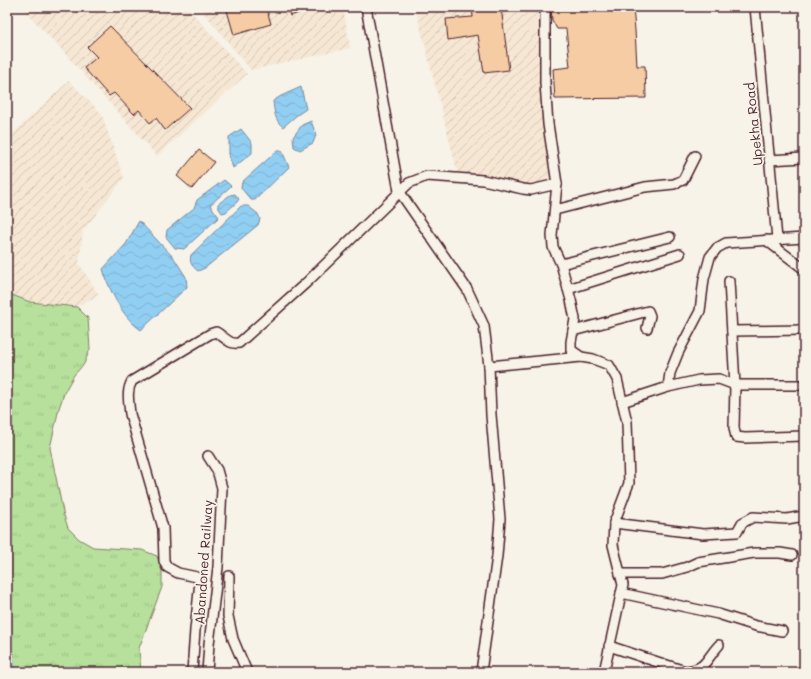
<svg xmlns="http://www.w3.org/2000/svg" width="811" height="679" font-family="Mali,sans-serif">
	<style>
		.industrial { fill: url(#industrial-furrows) }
		.grass { fill: url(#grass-tufts); stroke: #808064 }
		.water { fill: url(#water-waves); stroke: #7589a2 }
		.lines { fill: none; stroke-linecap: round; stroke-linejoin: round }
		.river { stroke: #91cff2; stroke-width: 14 }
		.building { fill: #f5cca4; stroke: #4a1f2b }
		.street-casing { stroke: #4a1f2b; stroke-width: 12 }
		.street { stroke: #f7f3e8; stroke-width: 9 }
		.labels { text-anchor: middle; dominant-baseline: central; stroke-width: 3.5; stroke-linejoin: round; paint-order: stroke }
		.street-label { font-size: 13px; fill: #4a1f2b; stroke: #f7f3e8 }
	</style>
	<defs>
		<pattern id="industrial-furrows" width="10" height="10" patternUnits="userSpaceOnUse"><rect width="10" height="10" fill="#f6e7d4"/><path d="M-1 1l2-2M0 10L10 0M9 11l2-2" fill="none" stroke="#d4c6b6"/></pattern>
		<pattern id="grass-tufts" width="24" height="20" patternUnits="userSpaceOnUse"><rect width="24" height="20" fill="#b6e09c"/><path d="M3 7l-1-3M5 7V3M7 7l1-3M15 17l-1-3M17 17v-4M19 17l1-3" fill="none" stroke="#9ec087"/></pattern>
		<pattern id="water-waves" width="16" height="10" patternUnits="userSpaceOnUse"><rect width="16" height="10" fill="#91cff2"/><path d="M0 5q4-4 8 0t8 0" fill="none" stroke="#7fb1d0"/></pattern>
	</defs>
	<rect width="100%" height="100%" fill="#f7f3e8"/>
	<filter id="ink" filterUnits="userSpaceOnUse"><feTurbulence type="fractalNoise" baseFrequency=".025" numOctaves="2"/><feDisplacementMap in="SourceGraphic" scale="8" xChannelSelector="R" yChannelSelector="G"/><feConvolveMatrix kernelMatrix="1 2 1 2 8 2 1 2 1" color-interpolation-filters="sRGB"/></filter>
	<g filter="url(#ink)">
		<g class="industrial">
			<path d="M21,7H187L247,74L157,156L59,47Z"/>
			<path d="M199,7H343L350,48L251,70Z"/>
			<path d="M415,7H539L544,80L556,181L524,187L492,177L459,178Z"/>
			<path d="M69,81L101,113L124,178L83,231L79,264L99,295L47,322L7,302V139Z"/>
		</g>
		<path class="grass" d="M7,293L30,302L77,307L88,318L90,349L84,364L74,375L65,391L59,408L50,448L63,512L68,528L79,539L93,547L142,550L157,556L162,571V587L139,648L141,672H7Z"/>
		<g class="water">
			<path d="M301,87L306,109L297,115L283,127C275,121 274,111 273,101L281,96Z"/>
			<path d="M311,121L316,135L313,143L300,150L294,147L293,137L302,125Z"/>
			<path d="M241,129L252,143V153L233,168L229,156V137Z"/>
			<path d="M277,151H282L289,167L255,200H251L241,188L242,182Z"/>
			<path d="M224,180L231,186L210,205L219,217L184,249L175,248L166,237L167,230L194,208L197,200Z"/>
			<path d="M235,194L239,199L237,202L226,212L222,213L218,207V204L230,195Z"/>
			<path d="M241,206H248L258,214L260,219L258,225L205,268L198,271C192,266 189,263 191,255Z"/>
			<path d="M139,221L174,258L186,277L187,287L141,330C123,318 109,290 103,269L126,244Z"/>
		</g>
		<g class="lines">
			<path class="river" d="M7,661L10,672"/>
		</g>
		<g class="building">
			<path d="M226,7H266L271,24L234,35Z"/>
			<path d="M287,7H313V8L290,16Z"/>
			<path d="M472,7H501L509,70L484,73L478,35L448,40L446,19L473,17Z"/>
			<path d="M551,7H633L635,30L637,66H645L646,98L555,99L553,69L570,67L566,29H557L552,20Z"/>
			<path d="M110,26L190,108L165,130L156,118L150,123L139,110L134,114L114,93L109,96L84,68L97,57L87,47Z"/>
			<path d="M199,150L214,162L192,189L177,176Z"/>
		</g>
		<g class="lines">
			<g class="street-casing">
				<g id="street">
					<path d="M366,7L399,191L467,289L484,326L489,366L491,415L500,519L497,556L481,672"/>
					<path d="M545,7V83L548,124L557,184L552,235L553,247L561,264L571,300L575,319L571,342V350L581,357L593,359L609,365L617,379L627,422L629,483L614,523L613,545L623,585L604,672"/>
					<path d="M755,7L777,239"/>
					<path d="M769,160L804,158"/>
					<path d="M555,210L645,187L674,184L683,180L695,156"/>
					<path d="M766,240L804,269"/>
					<path d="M561,264L670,237"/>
					<path d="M729,281L735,385L734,428L736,437L745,438L804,436"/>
					<path d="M568,289L680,254"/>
					<path d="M573,331L648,311L650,316L647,328"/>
					<path d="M732,331L804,330"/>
					<path d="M489,366L581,357"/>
					<path d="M668,387L670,373L678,353L700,311L704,279L710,257L717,248L726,243L804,238"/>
					<path d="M622,402L668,387L699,380L719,379L735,385H804"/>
					<path d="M614,523L703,534L737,532L742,523L753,517L787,519L804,516"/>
					<path d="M620,574H662L687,567L698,562L754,553H780L792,555"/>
					<path d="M229,576L228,616L233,639L247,672"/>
					<path d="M621,593L718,614L756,626L782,631"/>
					<path d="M609,646L685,671C707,669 705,660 719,645"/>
					<path d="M192,672L195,630L200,581L197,577L178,573L167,567L164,561L163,528L130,414C129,402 126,391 132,381L210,334L216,332C225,337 229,345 239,343L306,283L409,183L427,176L483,180L523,189L531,190L557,184"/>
					<path d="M207,672L209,644L218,567L222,488L217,470L208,456"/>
				</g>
			</g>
			<use href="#street" class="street"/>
		</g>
	</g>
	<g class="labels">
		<g class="street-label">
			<text transform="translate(753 124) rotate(-96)">Upekha Road</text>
			<text transform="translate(203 562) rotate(-86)">Abandoned Railway</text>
		</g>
	</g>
	<rect width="811" height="679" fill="none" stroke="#f7f3e8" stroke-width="24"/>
	<rect x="12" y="12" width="787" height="655" fill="none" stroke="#4a1f2b" stroke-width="1.5" filter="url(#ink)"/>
</svg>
